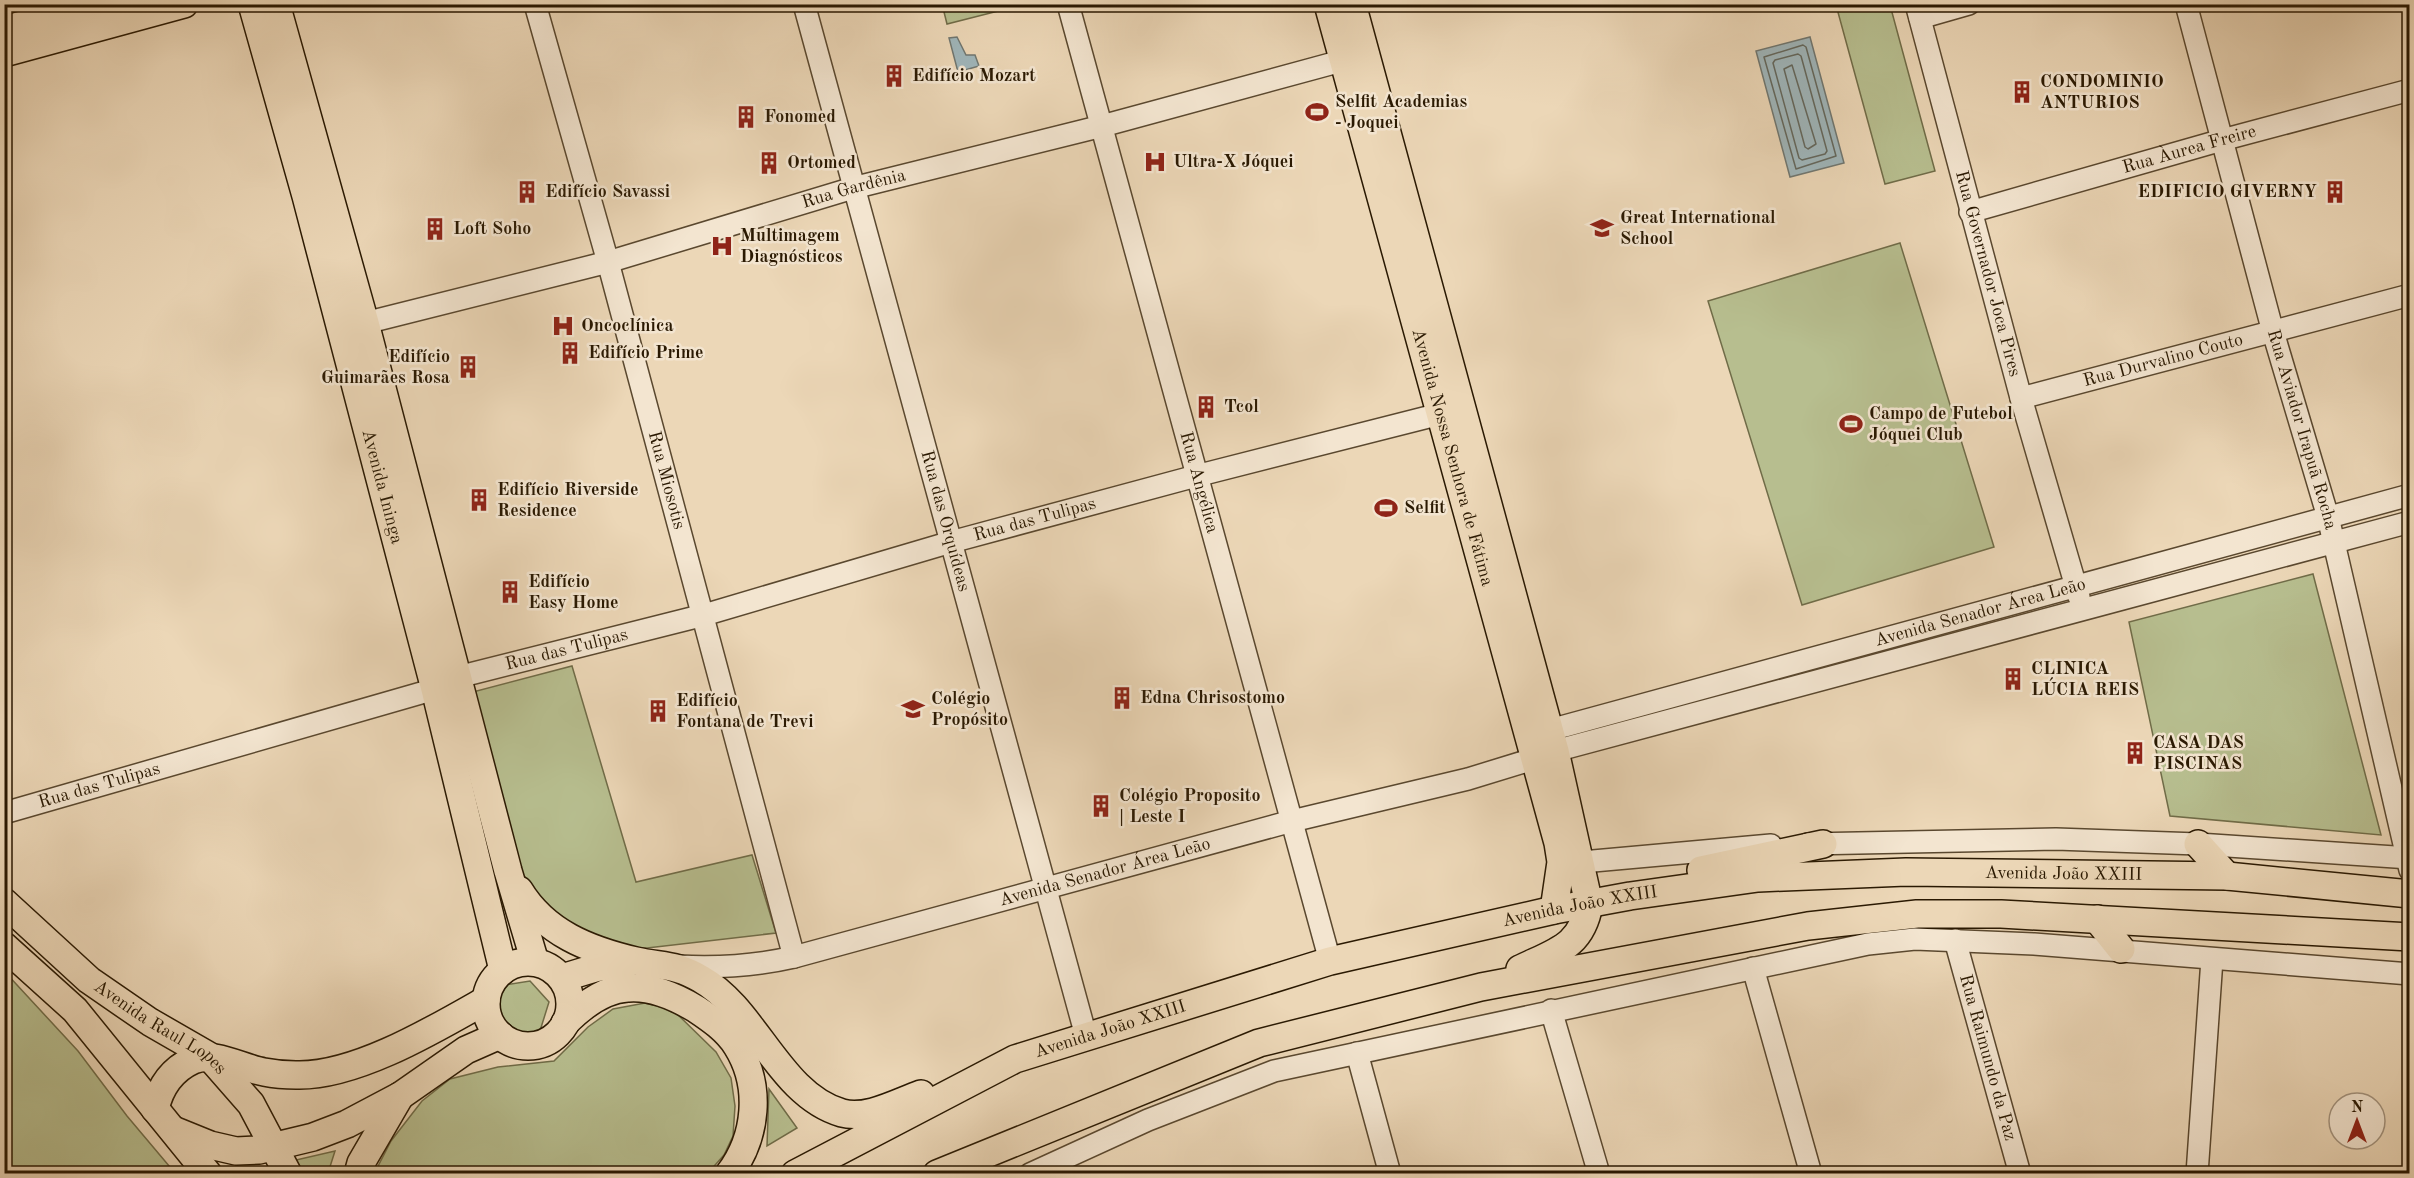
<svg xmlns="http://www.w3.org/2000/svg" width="2414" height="1178" font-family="'Old Standard TT',serif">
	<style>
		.green { fill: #b7be8f; stroke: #706c48; stroke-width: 1.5 }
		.water { fill: #9fb6bb; stroke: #707771; stroke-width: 1.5 }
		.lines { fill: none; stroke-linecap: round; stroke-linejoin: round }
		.shore { stroke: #64685e; stroke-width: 1.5 }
		.minor-casing { stroke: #5a482f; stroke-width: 24 }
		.major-casing { stroke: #2a1902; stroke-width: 30 }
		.minor { stroke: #f3e5d0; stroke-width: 21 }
		.major { stroke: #ecd7b7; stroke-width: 27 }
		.labels { text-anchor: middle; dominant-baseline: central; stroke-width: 5; stroke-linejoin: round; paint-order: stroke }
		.poi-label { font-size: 18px; font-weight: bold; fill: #2a1902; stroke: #f3e5d0; text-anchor: start }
		.street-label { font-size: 18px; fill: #2a1902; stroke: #f3e5d0 }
	</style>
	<rect width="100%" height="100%" fill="#ecd7b7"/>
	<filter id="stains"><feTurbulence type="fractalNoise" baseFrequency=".00333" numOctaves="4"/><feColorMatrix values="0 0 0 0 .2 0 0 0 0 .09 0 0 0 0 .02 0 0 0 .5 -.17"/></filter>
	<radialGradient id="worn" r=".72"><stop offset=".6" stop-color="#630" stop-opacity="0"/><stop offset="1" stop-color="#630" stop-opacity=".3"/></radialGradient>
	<g class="green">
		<path d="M942,4H1022V5L947,24Z"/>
		<path d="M1836,5H1890L1935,171L1885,184Z"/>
		<path d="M1900,243L1994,547L1802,605L1708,301Z"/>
		<path d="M2313,574L2381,835L2170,816L2129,622Z"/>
		<path d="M572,666L636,882L752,855L776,933L647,948L625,947L568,932L519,873L469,693Z"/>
		<path d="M5,972L78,1051L127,1116L175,1173H5Z"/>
		<path d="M530,981L549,1002L539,1034L514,1035L495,1018V999L504,985Z"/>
		<path d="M645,1003L673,1010L716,1052L731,1078L735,1106L733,1136L724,1155L708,1173L374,1174L391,1141L422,1101L450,1079L498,1067L554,1061L588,1027L613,1009Z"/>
		<path d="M769,1089L797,1128L767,1146Z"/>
		<path d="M335,1151L328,1173H302L296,1160Z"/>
	</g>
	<g class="water">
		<path d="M957,37L966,55H975L979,66L958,72L949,38Z"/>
		<path d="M1810,37L1844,163L1790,177L1756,51Z"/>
	</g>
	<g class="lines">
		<g class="shore">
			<path d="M1803,45L1806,47L1836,156L1796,169L1764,57Z"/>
			<path d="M1798,54L1801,56L1827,151L1825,154L1802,160L1799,158L1773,63L1775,60Z"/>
			<path d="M1792,65L1816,144L1808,149L1805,147L1784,69Z"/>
		</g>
		<g class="minor-casing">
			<g id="minor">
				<path id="s1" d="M535,4L608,262L794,957"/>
				<path id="s2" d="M804,4L1086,1036"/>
				<path id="s3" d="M1068,4L1330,961"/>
				<path id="s4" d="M1916,4L2021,398L2079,597"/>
				<path id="s5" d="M2186,4L2273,332L2328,517L2410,870"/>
				<path d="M1920,18L1969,4"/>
				<path id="s6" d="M1970,212L2222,140L2410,90"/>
				<path id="s7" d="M365,323L608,262L853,188L1102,126L1345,60"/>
				<path id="s8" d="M2021,398L2410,295"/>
				<path id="s9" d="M458,677L704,615L951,542L1196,476L1440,414"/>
				<path id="s10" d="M1550,730L2410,495"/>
				<path d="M1555,751L2410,522"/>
				<path id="s11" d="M4,813L435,689"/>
				<path d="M1808,844L2056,839L2198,844L2410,858"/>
				<path d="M1582,862L1771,845"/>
				<path id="s12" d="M1955,940L2020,1174"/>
				<path id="s13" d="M679,966C719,968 755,966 794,957L1292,821L1468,779L1533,759"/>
				<path d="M1753,968L1811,1174"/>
				<path d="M1551,1010L1599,1174"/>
				<path d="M1357,1053L1390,1174"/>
				<path d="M1030,1174L1148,1120L1274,1071L1868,944L1915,939L2034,944L2410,974"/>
				<path d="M2197,1174L2212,959"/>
			</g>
		</g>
		<g class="major-casing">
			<g id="major">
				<path id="s14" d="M252,4L306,196L435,689L503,970"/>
				<path d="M276,4L365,323L508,871L535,962"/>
				<path id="s15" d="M1328,4L1558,843L1561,862L1554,910"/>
				<path d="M1352,4L1555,751L1589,904C1582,947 1555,952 1520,969"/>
				<path d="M4,30L97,4"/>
				<path d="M4,53L184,4"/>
				<path d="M2198,844L2227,876"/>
				<path d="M1701,870L1823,844"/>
				<path d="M519,890C545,933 589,950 636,961C663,967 676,964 701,979C756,1010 779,1095 842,1113C867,1120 898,1102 921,1094"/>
				<path id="s16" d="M4,902L89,980L150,1022L209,1056L251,1104L288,1174"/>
				<path d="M2097,919L2121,949"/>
				<path d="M4,946L75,1010L208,1174"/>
				<circle cx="528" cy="1004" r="42"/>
				<path d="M562,978L595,968L628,963"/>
				<path d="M565,1023C581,1007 604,989 628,988C652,986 676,997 696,1009C711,1019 727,1030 737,1046C762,1086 757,1137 729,1174"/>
				<path d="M155,1109C160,1087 171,1070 193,1060C215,1051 241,1068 264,1072C274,1074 285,1075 296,1075C355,1077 435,1029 486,1000"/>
				<path d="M173,1130L210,1145L236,1151L259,1150L313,1137L347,1124L400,1096L466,1050L500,1035"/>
				<path d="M358,1174L361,1163L400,1096"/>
				<path id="s17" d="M795,1174L1015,1059L1330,961L1554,910L1630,896L1758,878L1906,872L2227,876L2410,894"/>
				<path d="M937,1174L1259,1043L1481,987L1808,926L1917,914H2001L2410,937"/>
			</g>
		</g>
		<use href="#minor" class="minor"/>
		<use href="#major" class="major"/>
	</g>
	<defs>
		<g id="building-bare" transform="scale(1.8)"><path d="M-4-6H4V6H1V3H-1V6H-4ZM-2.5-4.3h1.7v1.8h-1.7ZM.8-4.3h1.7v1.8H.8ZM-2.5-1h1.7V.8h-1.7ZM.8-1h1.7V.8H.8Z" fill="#8f2418" stroke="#f3e5d0" stroke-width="2.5" paint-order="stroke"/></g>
		<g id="stadium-bare" transform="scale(1.8)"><path d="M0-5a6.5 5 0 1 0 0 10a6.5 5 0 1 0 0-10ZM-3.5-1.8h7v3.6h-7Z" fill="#8f2418" stroke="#f3e5d0" stroke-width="2.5" paint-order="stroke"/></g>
		<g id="hospital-bare" transform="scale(1.8)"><path d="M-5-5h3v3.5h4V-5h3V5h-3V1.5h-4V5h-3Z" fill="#8f2418" stroke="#f3e5d0" stroke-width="2.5" paint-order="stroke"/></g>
		<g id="school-bare" transform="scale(1.8)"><path d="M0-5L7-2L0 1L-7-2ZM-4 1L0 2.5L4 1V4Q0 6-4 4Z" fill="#8f2418" stroke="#f3e5d0" stroke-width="2.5" paint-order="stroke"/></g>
	</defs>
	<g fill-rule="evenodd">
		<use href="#building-bare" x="894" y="76"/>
		<use href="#building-bare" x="2022" y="92"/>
		<use href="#stadium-bare" x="1317" y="112"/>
		<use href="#building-bare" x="746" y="117"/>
		<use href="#hospital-bare" x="1155" y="162"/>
		<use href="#building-bare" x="769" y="163"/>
		<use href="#building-bare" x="527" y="192"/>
		<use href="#building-bare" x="2335" y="192"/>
		<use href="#school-bare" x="1602" y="228"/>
		<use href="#building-bare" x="435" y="229"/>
		<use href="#hospital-bare" x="722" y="246"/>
		<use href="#hospital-bare" x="563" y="326"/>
		<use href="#building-bare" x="570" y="353"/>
		<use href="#building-bare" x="468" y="367"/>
		<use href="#building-bare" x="1206" y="407"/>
		<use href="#stadium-bare" x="1851" y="424"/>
		<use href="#building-bare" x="479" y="500"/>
		<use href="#stadium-bare" x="1386" y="508"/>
		<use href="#building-bare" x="510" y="592"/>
		<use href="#building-bare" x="2013" y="679"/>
		<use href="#building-bare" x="1122" y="698"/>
		<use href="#school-bare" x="913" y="709"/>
		<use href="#building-bare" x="658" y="711"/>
		<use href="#building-bare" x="2135" y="753"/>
		<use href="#building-bare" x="1101" y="806"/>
	</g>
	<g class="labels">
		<g class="poi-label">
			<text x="912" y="76">Edifício Mozart</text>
			<text x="2040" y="82">CONDOMINIO<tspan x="2040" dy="21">ANTURIOS</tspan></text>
			<text x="1335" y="102">Selfit Academias<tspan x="1335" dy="21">- Joquei</tspan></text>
			<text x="764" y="117">Fonomed</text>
			<text x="1173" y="162">Ultra-X Jóquei</text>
			<text x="787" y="163">Ortomed</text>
			<text x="545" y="192">Edifício Savassi</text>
			<text x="2317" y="192" text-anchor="end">EDIFICIO GIVERNY</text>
			<text x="1620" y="218">Great International<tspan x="1620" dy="21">School</tspan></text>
			<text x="453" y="229">Loft Soho</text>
			<text x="740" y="236">Multimagem<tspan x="740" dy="21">Diagnósticos</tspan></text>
			<text x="581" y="326">Oncoclínica</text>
			<text x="588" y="353">Edifício Prime</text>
			<text x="450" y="357" text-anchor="end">Edifício<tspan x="450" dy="21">Guimarães Rosa</tspan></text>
			<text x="1224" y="407">Tcol</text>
			<text x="1869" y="414">Campo de Futebol<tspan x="1869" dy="21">Jóquei Club</tspan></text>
			<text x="497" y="490">Edifício Riverside<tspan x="497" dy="21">Residence</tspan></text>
			<text x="1404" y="508">Selfit</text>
			<text x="528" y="582">Edifício<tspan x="528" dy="21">Easy Home</tspan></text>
			<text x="2031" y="669">CLINICA<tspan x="2031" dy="21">LÚCIA REIS</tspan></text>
			<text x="1140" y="698">Edna Chrisostomo</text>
			<text x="931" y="699">Colégio<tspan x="931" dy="21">Propósito</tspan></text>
			<text x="676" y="701">Edifício<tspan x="676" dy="21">Fontana de Trevi</tspan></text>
			<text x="2153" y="743">CASA DAS<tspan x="2153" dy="21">PISCINAS</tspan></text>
			<text x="1119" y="796">Colégio Proposito<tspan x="1119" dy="21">| Leste I</tspan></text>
		</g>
		<g class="street-label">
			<text stroke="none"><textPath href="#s6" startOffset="228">Rua Àurea Freire</textPath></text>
			<text stroke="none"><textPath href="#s7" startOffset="507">Rua Gardênia</textPath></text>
			<text stroke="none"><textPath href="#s4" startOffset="279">Rua Governador Joca Pires</textPath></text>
			<text stroke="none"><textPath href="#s8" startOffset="147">Rua Durvalino Couto</textPath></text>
			<text stroke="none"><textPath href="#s5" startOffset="441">Rua Aviador Irapuã Rocha</textPath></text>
			<text stroke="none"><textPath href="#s15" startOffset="470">Avenida Nossa Senhora de Fátima</textPath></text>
			<text stroke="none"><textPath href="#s1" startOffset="494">Rua Miosotis</textPath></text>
			<text stroke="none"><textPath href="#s3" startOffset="496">Rua Angélica</textPath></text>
			<text stroke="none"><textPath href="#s14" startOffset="500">Avenida Ininga</textPath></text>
			<text stroke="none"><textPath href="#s9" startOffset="598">Rua das Tulipas</textPath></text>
			<text stroke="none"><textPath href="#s2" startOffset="536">Rua das Orquídeas</textPath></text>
			<text stroke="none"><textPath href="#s10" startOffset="446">Avenida Senador Área Leão</textPath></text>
			<text stroke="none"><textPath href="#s9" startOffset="112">Rua das Tulipas</textPath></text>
			<text stroke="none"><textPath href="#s11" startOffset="99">Rua das Tulipas</textPath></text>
			<text stroke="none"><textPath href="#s13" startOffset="438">Avenida Senador Área Leão</textPath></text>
			<text stroke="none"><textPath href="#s17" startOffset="1320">Avenida João XXIII</textPath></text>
			<text stroke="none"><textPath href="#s17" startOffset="834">Avenida João XXIII</textPath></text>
			<text stroke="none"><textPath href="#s16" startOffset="201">Avenida Raul Lopes</textPath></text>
			<text stroke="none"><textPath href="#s17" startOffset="348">Avenida João XXIII</textPath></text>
			<text stroke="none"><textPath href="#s12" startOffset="122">Rua Raimundo da Paz</textPath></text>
		</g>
	</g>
	<rect width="2414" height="1178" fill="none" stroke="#ecd7b7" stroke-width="24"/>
	<rect x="6" y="6" width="2402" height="1166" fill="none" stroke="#2a1902" stroke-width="3"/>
	<rect x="12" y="12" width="2390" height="1154" fill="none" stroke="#2a1902" stroke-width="1.5"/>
	<g transform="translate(2357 1121)"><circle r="28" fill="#f3e5d0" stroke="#a3937e" stroke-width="1.5"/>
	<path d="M0-4.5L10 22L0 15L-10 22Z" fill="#8f2418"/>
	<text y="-9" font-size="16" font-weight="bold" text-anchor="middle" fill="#2a1902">N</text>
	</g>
	<rect width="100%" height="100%" filter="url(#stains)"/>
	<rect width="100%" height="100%" fill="url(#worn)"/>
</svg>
